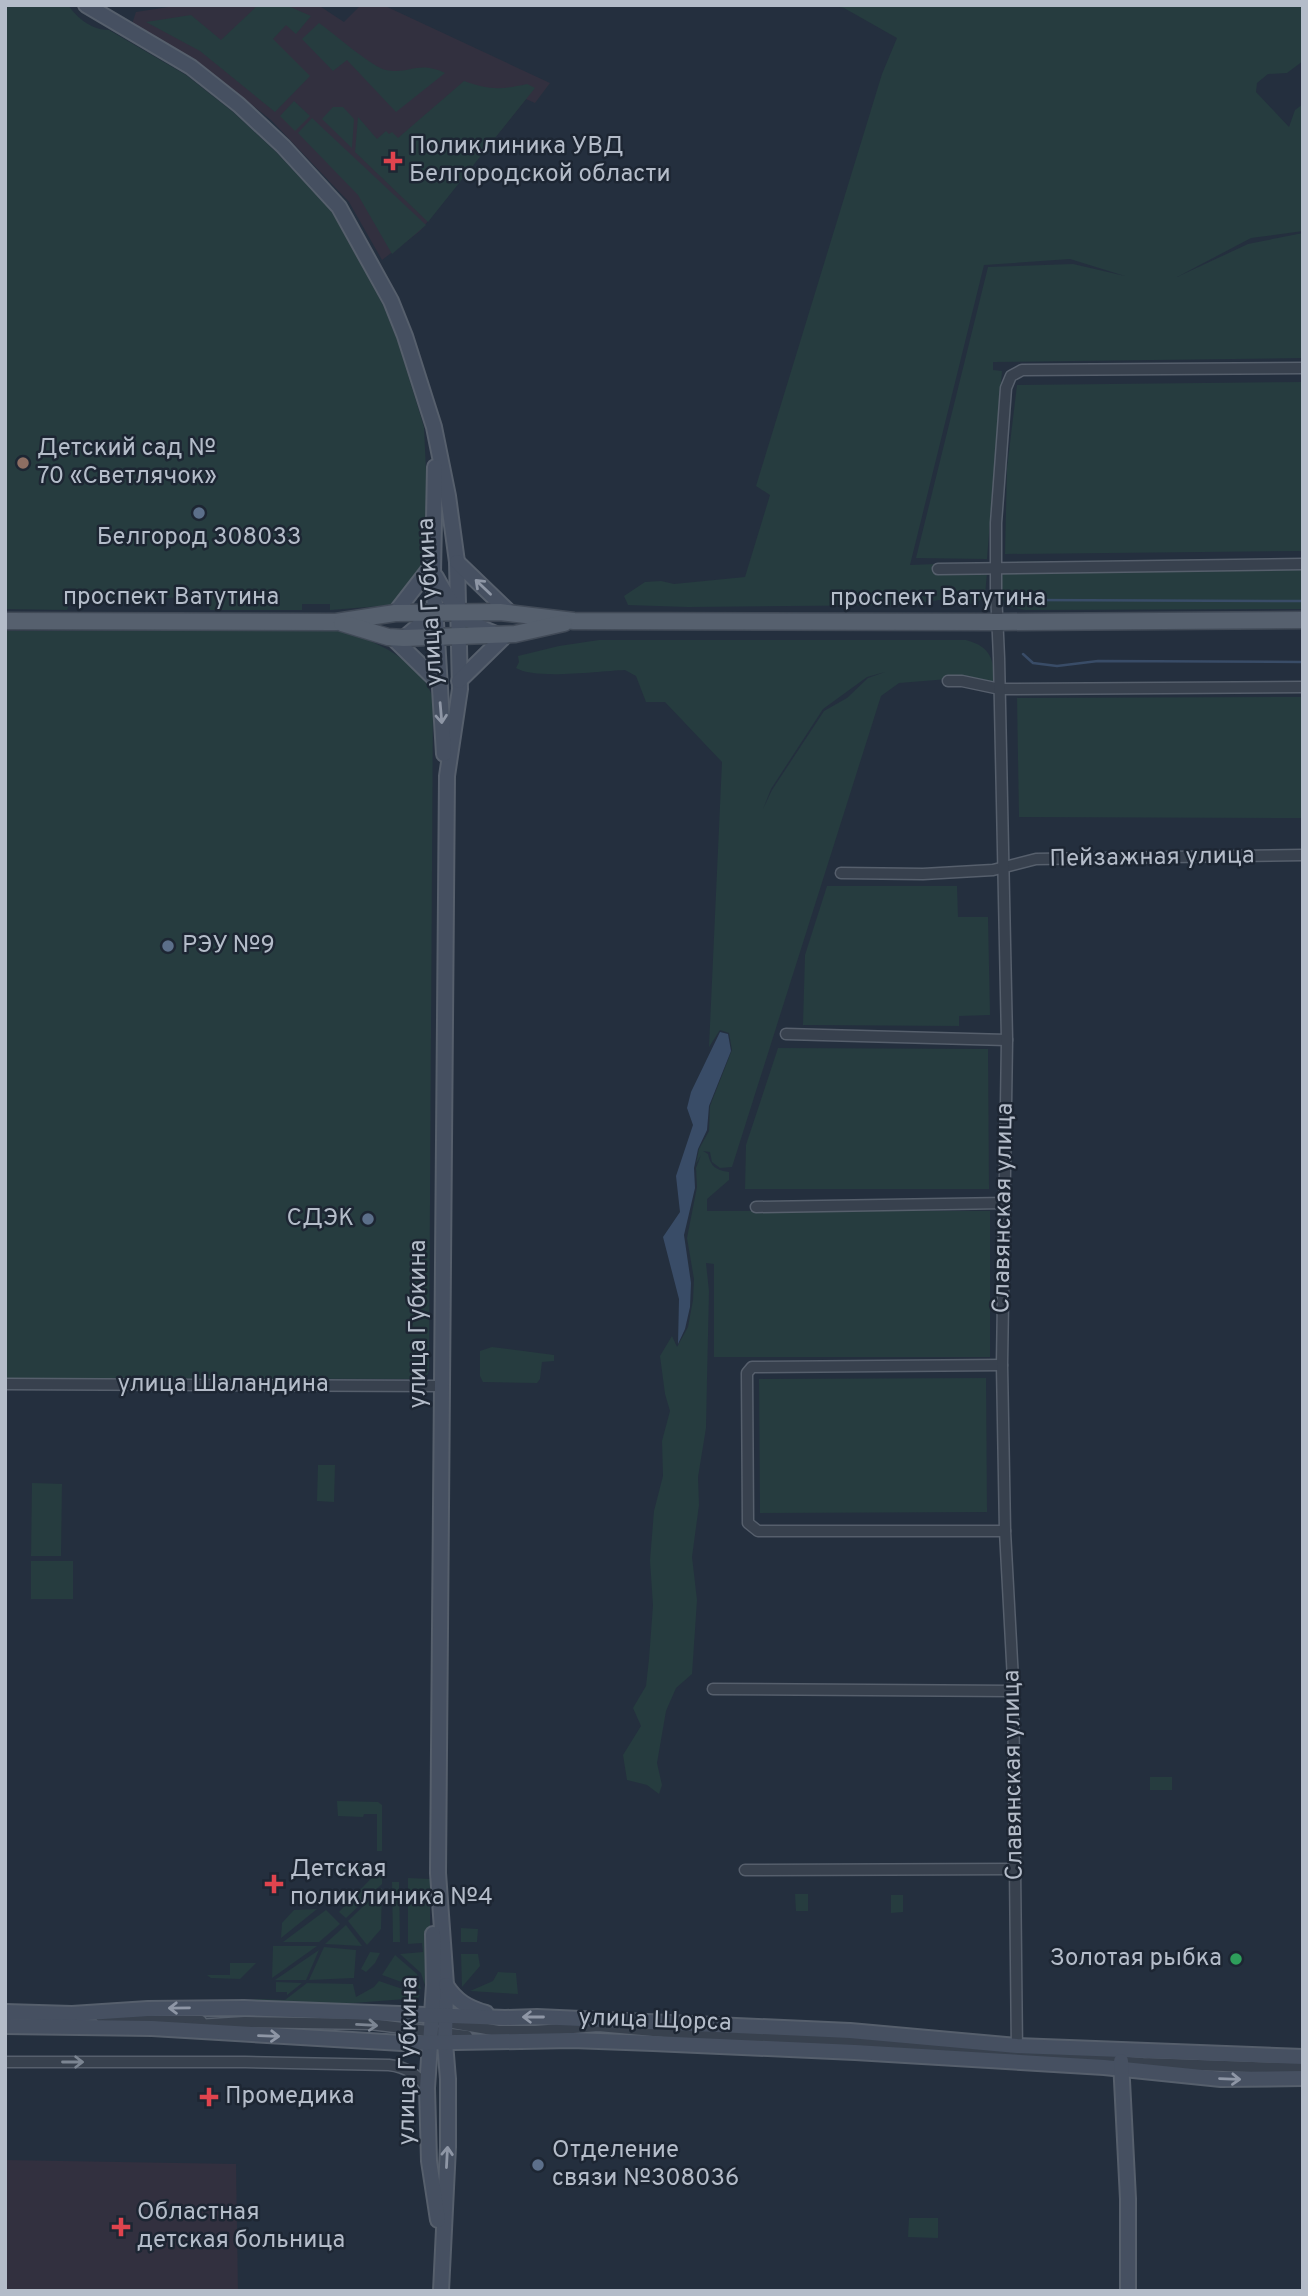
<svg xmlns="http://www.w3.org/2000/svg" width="1308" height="2296" font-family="Overpass,sans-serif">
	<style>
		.medical { fill: #32303f }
		.green { fill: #263c3f; fill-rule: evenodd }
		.water { fill: #394c67 }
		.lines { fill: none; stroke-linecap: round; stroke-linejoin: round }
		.stream { stroke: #394c67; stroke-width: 2.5 }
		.street-casing { stroke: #565f6c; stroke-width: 13 }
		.secondary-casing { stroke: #565f6c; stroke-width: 18 }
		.primary-casing { stroke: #414a57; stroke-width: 19 }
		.street { stroke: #38414e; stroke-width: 10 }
		.secondary { stroke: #465061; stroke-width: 14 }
		.primary { stroke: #56606e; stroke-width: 16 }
		.oneway { stroke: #8e96a5 }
		.oneway2 { stroke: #7c8592 }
		.health-dot { fill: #e0444e; stroke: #1d2633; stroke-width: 2.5 }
		.education-dot { fill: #8d6e63; stroke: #1d2633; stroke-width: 2.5 }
		.service-dot { fill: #5c6f8a; stroke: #1d2633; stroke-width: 2.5 }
		.leisure-dot { fill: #2e9e5b; stroke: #1d2633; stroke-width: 2.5 }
		.labels { text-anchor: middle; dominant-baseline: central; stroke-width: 5; stroke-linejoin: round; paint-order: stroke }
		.poi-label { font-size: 24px; fill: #b4bcc9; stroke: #1d2633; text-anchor: start }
		.street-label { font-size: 24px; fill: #b4bcc9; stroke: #1d2633 }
	</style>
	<rect width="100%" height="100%" fill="#242f3e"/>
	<g class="medical">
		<path d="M181,5H318L344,22L361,5H383L550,83L535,103L526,99L420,231L382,260L349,202L271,120L194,59L132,24L136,12Z"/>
		<path d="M5,2160L236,2164L238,2291H5Z"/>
	</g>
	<g class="green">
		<path d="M5,5H68C78,19 92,30 109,30L186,75L233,112L276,152L332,212L383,305L397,339L424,427L427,493L424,566L393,605L330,610V604H302V610H210L206,598L72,597L67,610L5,609Z"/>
		<path d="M258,5L288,6L311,16L296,34L286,25L273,39L310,76L275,112L200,51L146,22L191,15L221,40Z"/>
		<path d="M831,5H1303V61L1287,73L1268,74L1257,83L1256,92L1289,127L1295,110L1303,104V231L1251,238L1177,277L1248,244L1303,233V358L993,362V370L1002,371L987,559L916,558L988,267L1073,264L1125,276L1070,259L984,265L910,565L988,562L985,595L976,604L939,600L907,605L688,607L628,605L624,596L645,582L661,581L674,584L745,577L770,495L756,486L882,74L897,38L844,8Z"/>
		<path d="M319,23C332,32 373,68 386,70C409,75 418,60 445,73L396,112L347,60L333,71L302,39Z"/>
		<path d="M464,81C490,90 500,90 527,84L535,88L428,222L355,152L358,117L377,139L386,131L389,134L392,132L398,138Z"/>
		<path d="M294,101L310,116L295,131L280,116Z"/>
		<path d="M333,107H343L354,119L352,148L322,119Z"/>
		<path d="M312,118L426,225L392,254L358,195L298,133Z"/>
		<path d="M1303,382V551L1005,554L1007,468L1017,385Z"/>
		<path d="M1303,558V609L1026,610L1007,606L1001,596L1003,562Z"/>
		<path d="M5,631H338C372,637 423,663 433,699L429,1368L428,1374L422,1379L5,1378Z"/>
		<path d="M599,640H966C992,647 994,660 994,685L961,678L899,683L881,696L732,1167L720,1168L712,1162L710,1152L703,1151L708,1154C711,1167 716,1170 729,1172V1180L707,1199V1211H990V1357H714V1264L706,1263L709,1291L707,1379L706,1428L698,1477L699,1505L692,1557L697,1600L692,1674L676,1688L666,1711L657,1763L662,1785L659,1794L647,1785L627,1780L623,1755L641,1726L633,1708L646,1686L649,1659L653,1605L650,1560L654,1511L663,1476L662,1441L670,1411L665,1394L660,1356L672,1336L677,1347L688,1327L693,1300L694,1279L687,1238L697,1187L696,1168L701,1155L696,1164L699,1149L709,1131L710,1106L732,1050L729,1033L720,1030L709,1047L722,762L665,702H646L636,676L625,670C600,671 535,680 516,668L519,662L518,656L559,646ZM885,672L868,678L847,698L824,711L772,790L763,809L771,789L823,709L867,677Z"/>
		<path d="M1303,697V818L1019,817L1017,698Z"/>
		<path d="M827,886H957L958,917H988L990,1015L959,1016V1026L803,1025L805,955Z"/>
		<path d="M778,1048L988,1049L989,1189H745L746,1145Z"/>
		<path d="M492,1347L554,1355V1361L542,1362L540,1379L537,1383L483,1382L480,1376V1351Z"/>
		<path d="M986,1378L987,1512L760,1513L759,1379Z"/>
		<path d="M318,1465H335L334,1502L317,1501Z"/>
		<path d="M32,1483L62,1484L61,1556H31Z"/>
		<rect x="31" y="1561" width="42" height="38"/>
		<rect x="1150" y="1777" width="22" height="13"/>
		<path d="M337,1801L378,1802L382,1805V1851H377V1814H364L363,1817L338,1816Z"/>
		<path d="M346,1865L374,1868L367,1875L336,1873L337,1869Z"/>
		<path d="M382,1867V1884L346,1918L339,1912Z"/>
		<path d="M408,1878L430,1879V1935L427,1991L421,1973L400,1954L423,1952L422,1943L408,1944Z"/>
		<path d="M392,1882H399L400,1942H393Z"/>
		<path d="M382,1888L381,1929L367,1945L348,1921Z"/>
		<path d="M795,1894H808V1911H796Z"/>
		<path d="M891,1895H903V1912L891,1913Z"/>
		<path d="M317,1909L281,1938L282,1923L294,1910Z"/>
		<path d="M326,1910L340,1924L319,1942H283Z"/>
		<path d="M346,1925L362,1946L325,1944Z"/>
		<path d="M461,1928L478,1929L477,1942H461Z"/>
		<path d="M273,1946H317L272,1978Z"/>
		<path d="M324,1947L356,1950L354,1978L309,1980Z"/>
		<path d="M319,1950L306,1980H275Z"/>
		<path d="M370,1952L380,1953L375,1963L366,1972L361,1969Z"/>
		<path d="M461,1954H478L480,1966L462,1987Z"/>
		<path d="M395,1955L417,1974L421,1989L382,1975Z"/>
		<path d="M230,1963H256L240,1979L211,1978L207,1975H230Z"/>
		<path d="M498,1972L516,1973L518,1994L470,1991L493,1981Z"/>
		<path d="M379,1981L420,1995L418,1998L354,2003L255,2004V1999L285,2000L307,1983L353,1984L356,1997L374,1987Z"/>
		<path d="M276,1982L302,1983L287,1995V1992H276Z"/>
		<path d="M909,2218H938V2238L908,2237Z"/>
	</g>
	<path class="water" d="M720,1032L728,1034L731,1051L709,1106L707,1130L698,1149L694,1168L695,1188L684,1235L691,1283L690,1307L685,1329L678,1344L679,1299L663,1237L680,1212L676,1176L693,1125L687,1108L691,1092Z"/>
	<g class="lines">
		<g class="stream">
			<path d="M1026,600L1303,601"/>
			<path d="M1023,654L1033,663L1057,666L1098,661L1303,662"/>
		</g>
		<g class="street-casing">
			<g id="street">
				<path d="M938,569L1303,564"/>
				<path d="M948,681H962L1000,689L1303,687"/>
				<path d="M841,873L923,874L993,870L1036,859L1303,855"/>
				<path d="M786,1034L1007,1040"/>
				<path d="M756,1207L1005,1203"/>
				<path d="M1002,1365L752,1367L747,1373L748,1523L758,1531H1005"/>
				<path d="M5,1384L440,1386"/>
				<path d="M713,1689L1013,1691"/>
				<path d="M745,1870L1015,1869"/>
				<path d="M101,2017L135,2021H201"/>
				<path d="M441,2021L498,2031H536L598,2026L709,2036L821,2040L1143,2063L1281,2068L1303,2067"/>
				<path d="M196,2025L245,2022L370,2024L467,2036"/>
				<path d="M1017,2054L1013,1680L1005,1531L1002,1365L1007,1040L999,658L996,591V523L1006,388L1011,376L1022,370L1303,368"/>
				<path d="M5,2062H245L389,2065C406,2067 417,2074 427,2088"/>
			</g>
		</g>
		<g class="secondary-casing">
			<g id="secondary">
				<path d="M86,5L191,67L239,105L283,146L339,207L391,301L405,336L434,427L448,496L457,562L460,689L447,776L438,1873L446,1985L445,2043L448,2079V2147L441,2291"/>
				<path d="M435,467L433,573L444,754"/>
				<path d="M457,562L509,612"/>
				<path d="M436,577C454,610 462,621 498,635"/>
				<path d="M395,613L433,564"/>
				<path d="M393,638L439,683"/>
				<path d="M404,638L439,609"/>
				<path d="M459,681L507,634"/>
				<path d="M433,1934L434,1985L427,2088L429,2161L438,2220"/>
				<path d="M446,1985C456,2001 468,2008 486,2013"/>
				<path d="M5,2012L72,2014L148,2009L244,2008L505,2018L537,2017L850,2031L1017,2046L1303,2057"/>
				<path d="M5,2026L152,2028L402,2043L572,2040L653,2043L855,2052L1104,2067L1221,2079L1303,2078"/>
				<path d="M1121,2061L1128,2199V2291"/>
			</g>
		</g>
		<g class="primary-casing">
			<g id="primary">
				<path d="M5,621L336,622L395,613L500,612L574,621L997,622L1303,620"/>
				<path d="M342,623L388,637L404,638L515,634L564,623"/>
			</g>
		</g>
		<use href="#street" class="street"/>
		<use href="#secondary" class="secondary"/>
		<use href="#primary" class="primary"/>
	</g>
	<defs><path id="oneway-shaft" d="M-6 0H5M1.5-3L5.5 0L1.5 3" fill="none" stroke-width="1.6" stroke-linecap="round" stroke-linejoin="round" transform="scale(1.75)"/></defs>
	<g class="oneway">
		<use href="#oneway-shaft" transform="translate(483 587) rotate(-136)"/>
		<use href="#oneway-shaft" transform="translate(441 713) rotate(85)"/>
		<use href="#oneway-shaft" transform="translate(179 2008) rotate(179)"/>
		<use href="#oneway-shaft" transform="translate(533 2017) rotate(180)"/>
		<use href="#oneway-shaft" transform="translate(269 2036) rotate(2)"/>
		<use href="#oneway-shaft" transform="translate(1230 2079) rotate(2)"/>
		<use href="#oneway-shaft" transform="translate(447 2157) rotate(-87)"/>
	</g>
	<g class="oneway2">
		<use href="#oneway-shaft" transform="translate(367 2025) rotate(3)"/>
		<use href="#oneway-shaft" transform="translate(73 2062)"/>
	</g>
	<g class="health-dot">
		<path d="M389.5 150.5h7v7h7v7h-7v7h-7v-7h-7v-7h7z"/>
		<path d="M270.5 1873.5h7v7h7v7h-7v7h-7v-7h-7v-7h7z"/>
		<path d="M205.5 2086.5h7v7h7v7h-7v7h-7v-7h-7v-7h7z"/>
		<path d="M117.5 2216.5h7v7h7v7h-7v7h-7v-7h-7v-7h7z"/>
	</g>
	<circle class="education-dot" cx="23" cy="463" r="7"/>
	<g class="service-dot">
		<circle cx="199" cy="513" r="7"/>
		<circle cx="168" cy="946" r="7"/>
		<circle cx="368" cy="1219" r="7"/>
		<circle cx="538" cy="2165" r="7"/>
	</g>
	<circle class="leisure-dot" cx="1236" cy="1959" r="7"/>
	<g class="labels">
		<g class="poi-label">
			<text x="409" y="147">Поликлиника УВД<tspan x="409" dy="28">Белгородской области</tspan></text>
			<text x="37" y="449">Детский сад №<tspan x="37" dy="28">70 «Светлячок»</tspan></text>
			<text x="199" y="538" text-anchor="middle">Белгород 308033</text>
			<text x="182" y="946">РЭУ №9</text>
			<text x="354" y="1219" text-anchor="end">СДЭК</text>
			<text x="290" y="1870">Детская<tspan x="290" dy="28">поликлиника №4</tspan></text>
			<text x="1222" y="1959" text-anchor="end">Золотая рыбка</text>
			<text x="225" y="2097">Промедика</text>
			<text x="552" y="2151">Отделение<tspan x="552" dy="28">связи №308036</tspan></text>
			<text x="137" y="2213">Областная<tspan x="137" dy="28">детская больница</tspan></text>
		</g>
		<g class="street-label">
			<text x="171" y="598">проспект Ватутина</text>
			<text x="938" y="599">проспект Ватутина</text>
			<text transform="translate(431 602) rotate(-93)">улица Губкина</text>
			<text transform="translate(1152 858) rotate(-1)">Пейзажная улица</text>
			<text transform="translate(1004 1208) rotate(-89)">Славянская улица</text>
			<text transform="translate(419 1324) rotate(-90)">улица Губкина</text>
			<text x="223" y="1385">улица Шаландина</text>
			<text transform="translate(1014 1775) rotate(-91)">Славянская улица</text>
			<text transform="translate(655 2021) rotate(2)">улица Щорса</text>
			<text transform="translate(409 2061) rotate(-89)">улица Губкина</text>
		</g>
	</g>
	<rect width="1308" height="2296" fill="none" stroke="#b4bcc9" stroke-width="14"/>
</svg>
